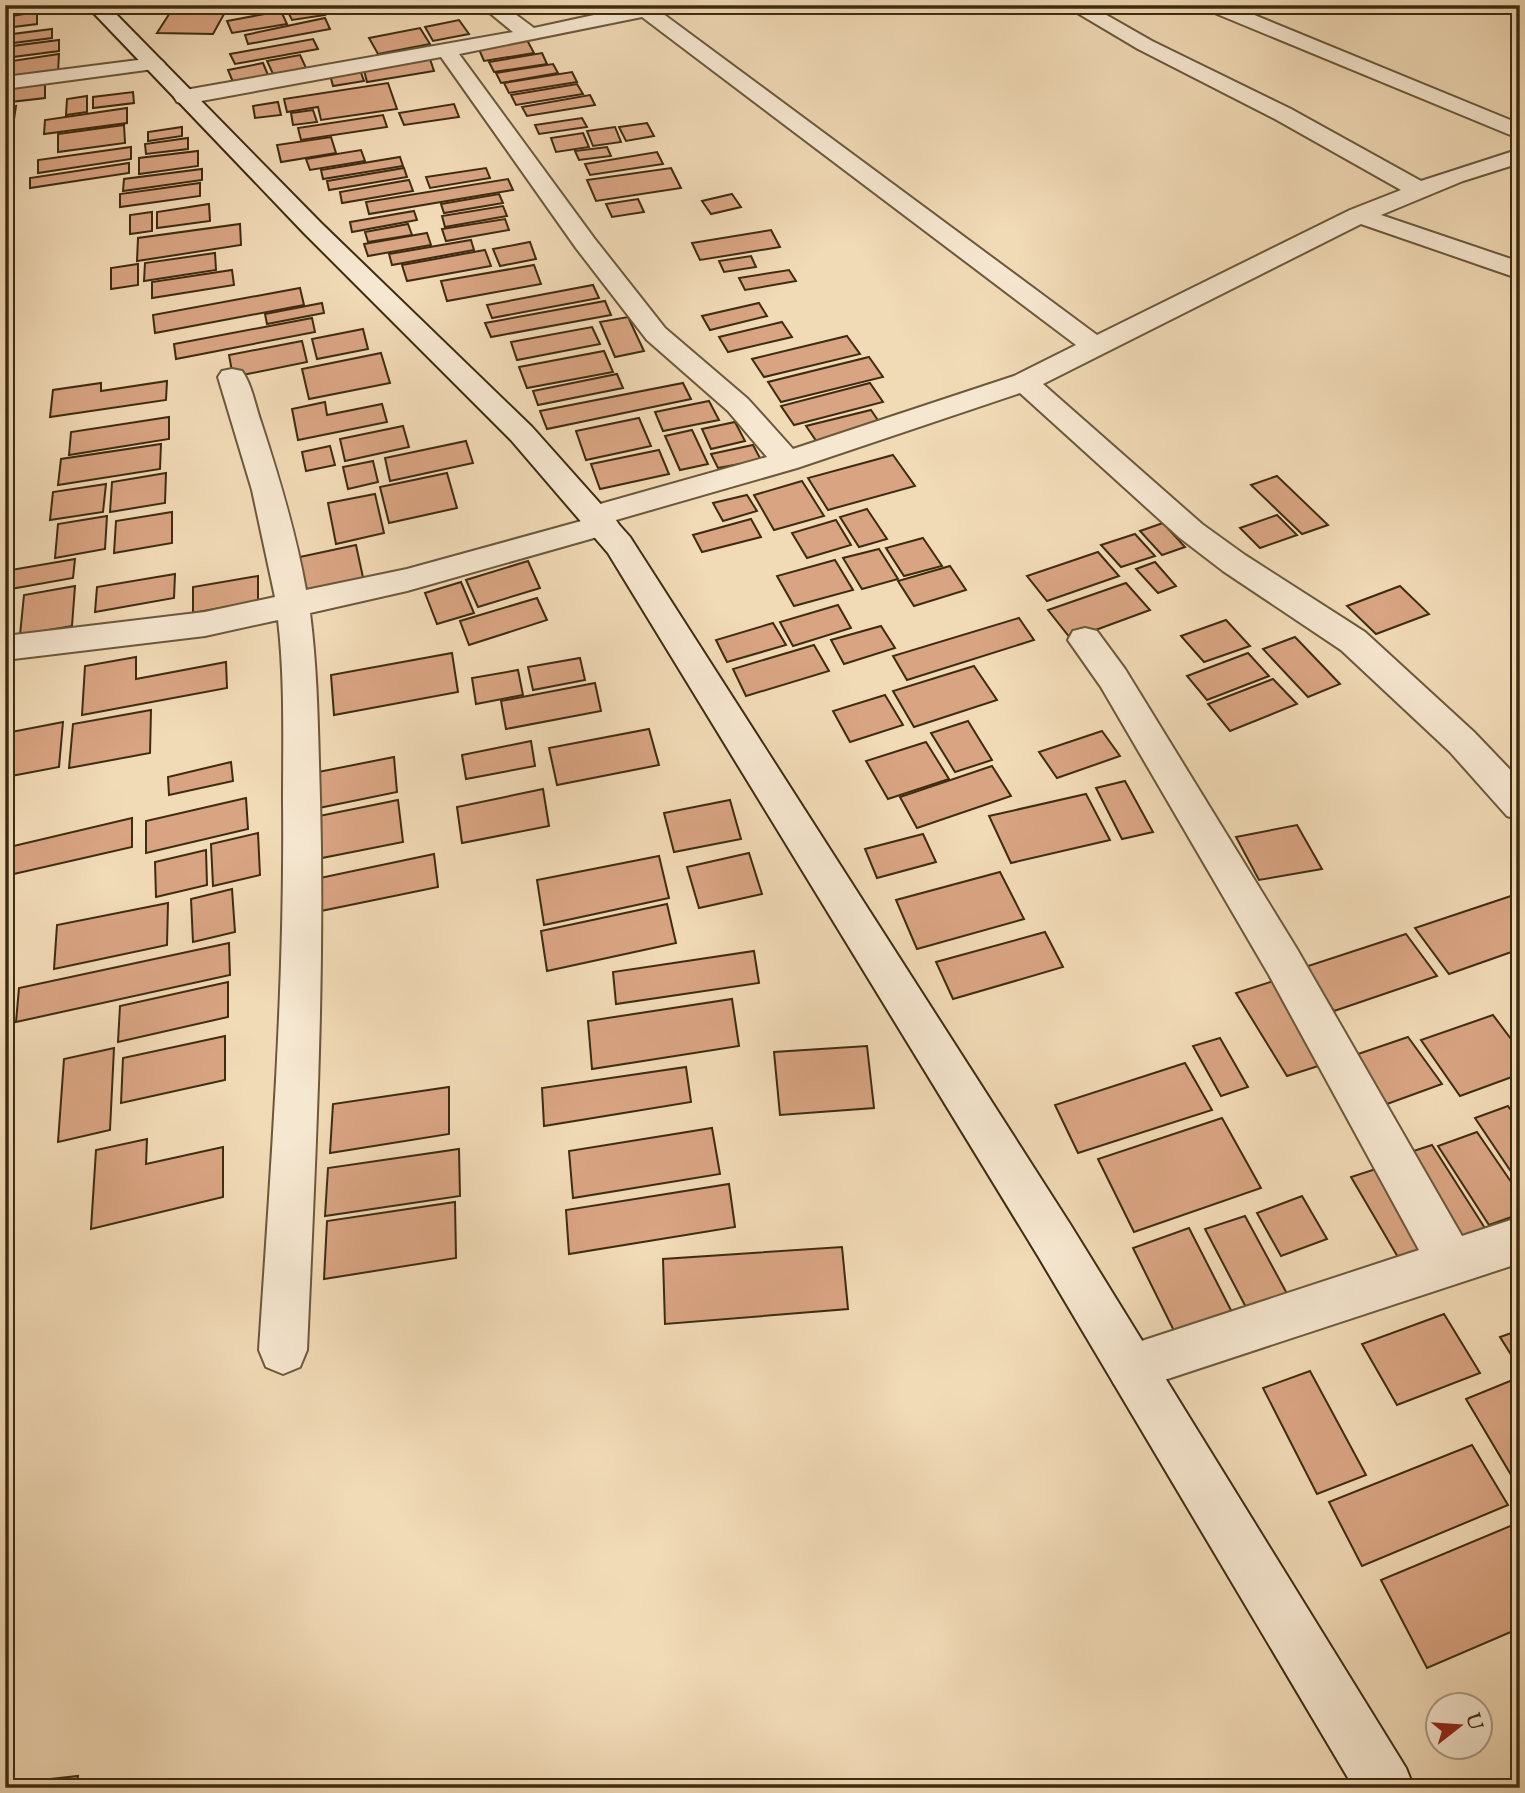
<svg xmlns="http://www.w3.org/2000/svg" width="1525" height="1793" font-family="'Sorts Mill Goudy',serif">
	<style>
		.building { fill: #d9a482; stroke: #3e2c10; stroke-width: 2 }
		.lines { fill: none; stroke-linecap: round; stroke-linejoin: round }
		.street-casing { stroke: #6b583a; stroke-width: 4 }
		.secondary-casing { stroke: #3e2c10; stroke-width: 4 }
		.street { fill: #f6e7d0; fill-rule: evenodd }
		.secondary { fill: #f6e7d0; fill-rule: evenodd }
	</style>
	<rect width="100%" height="100%" fill="#f1dab6"/>
	<filter id="stains"><feTurbulence type="fractalNoise" baseFrequency=".00286" numOctaves="4"/><feColorMatrix values="0 0 0 0 .2 0 0 0 0 .09 0 0 0 0 .02 0 0 0 .5 -.17"/></filter>
	<radialGradient id="worn" r=".72"><stop offset=".6" stop-color="#630" stop-opacity="0"/><stop offset="1" stop-color="#630" stop-opacity=".3"/></radialGradient>
	<g class="building">
		<path d="M35,5V11L5,15V6Z"/>
		<path d="M175,5H229L213,34L157,33Z"/>
		<path d="M320,5L325,15L292,20L287,10Z"/>
		<path d="M281,11L287,24L232,33L227,21Z"/>
		<path d="M37,12V24L5,28V17Z"/>
		<path d="M325,18L330,29L248,44L245,35Z"/>
		<path d="M459,20L469,34L433,41L425,27Z"/>
		<path d="M420,28L430,44L378,54L369,38Z"/>
		<path d="M52,29V38L5,44V35Z"/>
		<path d="M313,39L318,49L235,64L230,54Z"/>
		<path d="M59,40V51L5,58V47Z"/>
		<path d="M527,40L534,53L484,61L478,47Z"/>
		<path d="M542,53L547,64L494,72L489,62Z"/>
		<path d="M59,54L58,72L5,79V62Z"/>
		<path d="M300,55L306,68L273,74L267,61Z"/>
		<path d="M429,56L434,71L367,82L363,66Z"/>
		<path d="M263,63L268,75L233,82L228,70Z"/>
		<path d="M553,64L558,73L501,83L496,73Z"/>
		<path d="M359,67L364,81L333,86L329,71Z"/>
		<path d="M572,72L577,82L509,93L504,83Z"/>
		<path d="M45,79V98L10,102L12,84Z"/>
		<path d="M388,83L397,109L321,120L318,107L287,112L284,99Z"/>
		<path d="M577,84L583,94L516,105L511,95Z"/>
		<path d="M133,92L134,103L93,108V97Z"/>
		<path d="M590,95L595,105L527,116L522,107Z"/>
		<path d="M87,96V112L66,115L67,99Z"/>
		<path d="M278,102L281,115L255,118L253,106Z"/>
		<path d="M454,104L459,117L404,125L399,113Z"/>
		<path d="M16,106L14,119L5,120V108Z"/>
		<path d="M127,108V123L44,134L45,120Z"/>
		<path d="M313,110L317,122L293,125L291,113Z"/>
		<path d="M383,115L387,127L301,140L298,128Z"/>
		<path d="M582,118L587,127L539,134L535,125Z"/>
		<path d="M647,123L654,136L626,141L619,127Z"/>
		<path d="M124,125L125,143L58,152V134Z"/>
		<path d="M182,127V136L148,141V132Z"/>
		<path d="M615,127L621,142L593,146L587,131Z"/>
		<path d="M583,133L589,147L556,152L551,138Z"/>
		<path d="M331,137L336,153L281,162L277,145Z"/>
		<path d="M188,138V149L146,154L145,144Z"/>
		<path d="M131,147V159L38,173V160Z"/>
		<path d="M607,147L611,156L579,160L575,151Z"/>
		<path d="M361,150L365,161L310,170L306,159Z"/>
		<path d="M198,151V166L139,174V158Z"/>
		<path d="M657,152L663,164L590,175L585,164Z"/>
		<path d="M400,157L403,166L323,179L321,170Z"/>
		<path d="M129,163V173L30,188V178Z"/>
		<path d="M404,168L407,177L329,190L327,181Z"/>
		<path d="M486,168L490,178L430,188L426,177Z"/>
		<path d="M671,168L681,188L596,201L587,180Z"/>
		<path d="M202,169V180L123,191L124,179Z"/>
		<path d="M508,179L513,190L369,214L366,202Z"/>
		<path d="M409,180L413,191L342,203L340,192Z"/>
		<path d="M200,183V196L120,207V194Z"/>
		<path d="M499,194L503,203L444,213L441,204Z"/>
		<path d="M732,194L741,207L711,214L702,201Z"/>
		<path d="M638,199L644,212L612,217L606,204Z"/>
		<path d="M209,204L210,221L157,228V212Z"/>
		<path d="M503,206L507,216L445,227L442,216Z"/>
		<path d="M414,211L417,220L352,232L350,222Z"/>
		<path d="M152,212V231L130,234V215Z"/>
		<path d="M505,219L509,230L446,241L442,229Z"/>
		<path d="M240,224L241,245L137,261L138,238Z"/>
		<path d="M408,224L412,235L368,242L365,232Z"/>
		<path d="M771,230L780,247L700,260L692,243Z"/>
		<path d="M427,233L431,245L368,256L364,244Z"/>
		<path d="M471,240L474,250L392,265L389,254Z"/>
		<path d="M530,242L536,259L500,266L493,249Z"/>
		<path d="M485,250L491,266L407,281L402,265Z"/>
		<path d="M215,253L216,270L144,281L145,263Z"/>
		<path d="M751,256L756,267L724,272L719,261Z"/>
		<path d="M138,264V285L111,289V268Z"/>
		<path d="M534,265L541,284L447,301L441,281Z"/>
		<path d="M232,270L234,285L152,298V282Z"/>
		<path d="M789,270L796,281L745,290L739,278Z"/>
		<path d="M593,285L599,298L492,318L487,305Z"/>
		<path d="M300,288L304,305L155,333L153,315Z"/>
		<path d="M605,301L611,315L491,337L485,323Z"/>
		<path d="M322,303L324,313L267,324L265,314Z"/>
		<path d="M759,303L767,316L710,330L702,316Z"/>
		<path d="M628,317L644,351L615,357L600,322Z"/>
		<path d="M312,318L315,332L176,359L174,344Z"/>
		<path d="M782,322L792,337L728,352L719,337Z"/>
		<path d="M592,327L600,344L517,360L511,342Z"/>
		<path d="M363,329L368,349L317,359L312,339Z"/>
		<path d="M847,336L860,354L764,377L752,359Z"/>
		<path d="M302,341L307,362L233,377L229,355Z"/>
		<path d="M604,351L613,372L527,388L519,367Z"/>
		<path d="M381,353L390,383L309,399L302,369Z"/>
		<path d="M869,357L883,377L781,402L768,382Z"/>
		<path d="M617,374L623,388L538,405L533,391Z"/>
		<path d="M167,381L166,400L50,417L53,390L101,383V391Z"/>
		<path d="M683,383L691,399L547,429L540,411Z"/>
		<path d="M870,383L883,402L794,425L781,406Z"/>
		<path d="M709,401L719,420L663,431L655,412Z"/>
		<path d="M325,402L327,415L382,404L387,422L298,440L292,409Z"/>
		<path d="M871,410L884,429L819,445L806,426Z"/>
		<path d="M169,417V439L69,455L71,432Z"/>
		<path d="M639,418L651,446L586,460L576,431Z"/>
		<path d="M735,422L745,441L711,449L702,429Z"/>
		<path d="M403,426L409,447L345,461L340,439Z"/>
		<path d="M692,430L708,464L680,470L665,436Z"/>
		<path d="M466,441L473,463L390,481L385,458Z"/>
		<path d="M161,444L160,469L58,485L61,459Z"/>
		<path d="M753,445L761,460L718,468L711,454Z"/>
		<path d="M330,446L335,465L306,471L302,452Z"/>
		<path d="M659,450L669,474L600,489L591,464Z"/>
		<path d="M893,455L915,486L828,510L808,478Z"/>
		<path d="M373,461L378,482L348,489L343,467Z"/>
		<path d="M166,473L165,503L110,512L112,482Z"/>
		<path d="M447,473L457,508L389,523L380,487Z"/>
		<path d="M1277,476L1328,525L1302,534L1251,485Z"/>
		<path d="M802,481L824,516L774,530L754,495Z"/>
		<path d="M106,484L103,512L50,520L53,492Z"/>
		<path d="M375,494L384,533L336,544L328,503Z"/>
		<path d="M747,495L757,511L723,521L713,503Z"/>
		<path d="M867,509L887,539L859,547L840,517Z"/>
		<path d="M172,512V543L114,553L116,521Z"/>
		<path d="M1277,515L1297,535L1260,548L1240,528Z"/>
		<path d="M107,516L105,549L55,558L58,524Z"/>
		<path d="M751,519L761,537L702,552L693,535Z"/>
		<path d="M836,520L851,545L807,558L792,533Z"/>
		<path d="M1163,523L1185,547L1162,555L1140,531Z"/>
		<path d="M1135,534L1155,556L1121,567L1101,545Z"/>
		<path d="M923,538L942,566L904,576L886,548Z"/>
		<path d="M356,545L364,582L302,596L295,558Z"/>
		<path d="M879,549L898,579L862,589L843,558Z"/>
		<path d="M1098,552L1119,576L1047,601L1027,576Z"/>
		<path d="M75,559L73,578L5,590V571Z"/>
		<path d="M835,560L853,590L794,606L777,576Z"/>
		<path d="M528,561L540,588L478,607L466,580Z"/>
		<path d="M1155,562L1176,586L1158,593L1136,569Z"/>
		<path d="M950,566L966,590L914,606L898,581Z"/>
		<path d="M175,574L174,598L95,612L97,587Z"/>
		<path d="M258,576V601L193,613V587Z"/>
		<path d="M461,582L474,613L437,624L425,593Z"/>
		<path d="M1126,583L1150,610L1071,639L1048,610Z"/>
		<path d="M75,586L72,626L20,635L24,595Z"/>
		<path d="M1400,586L1429,614L1376,634L1347,606Z"/>
		<path d="M537,598L547,620L469,645L460,621Z"/>
		<path d="M838,605L851,628L793,646L780,622Z"/>
		<path d="M1019,618L1034,640L907,680L893,656Z"/>
		<path d="M1226,620L1250,646L1204,662L1181,636Z"/>
		<path d="M773,623L786,645L727,662L716,640Z"/>
		<path d="M881,626L895,648L844,664L831,640Z"/>
		<path d="M1295,637L1340,684L1308,697L1263,649Z"/>
		<path d="M814,645L829,671L746,696L733,669Z"/>
		<path d="M452,653L458,692L334,715L331,675Z"/>
		<path d="M1248,653L1269,676L1207,700L1187,676Z"/>
		<path d="M136,657V679L226,662L227,688L82,715L85,666Z"/>
		<path d="M580,658L585,680L533,690L528,667Z"/>
		<path d="M974,666L997,700L914,727L893,691Z"/>
		<path d="M518,670L523,695L476,704L472,678Z"/>
		<path d="M1273,679L1297,704L1230,731L1208,704Z"/>
		<path d="M595,683L601,711L506,729L501,701Z"/>
		<path d="M885,695L903,725L850,742L833,711Z"/>
		<path d="M151,710L150,753L69,768L73,724Z"/>
		<path d="M968,721L992,760L955,772L931,733Z"/>
		<path d="M63,722L59,767L6,777L11,732Z"/>
		<path d="M649,729L659,765L557,785L549,748Z"/>
		<path d="M1102,731L1120,756L1057,778L1039,752Z"/>
		<path d="M531,741L535,766L466,779L462,755Z"/>
		<path d="M926,742L949,779L888,799L866,761Z"/>
		<path d="M394,757L397,792L314,809L313,773Z"/>
		<path d="M231,762L233,781L169,795L168,777Z"/>
		<path d="M992,766L1011,796L917,828L900,797Z"/>
		<path d="M1125,781L1153,832L1122,839L1096,788Z"/>
		<path d="M543,789L549,826L462,843L457,807Z"/>
		<path d="M1086,794L1110,840L1011,863L989,816Z"/>
		<path d="M246,798L248,829L146,853V821Z"/>
		<path d="M398,800L403,842L322,858L319,816Z"/>
		<path d="M730,800L741,839L674,852L664,813Z"/>
		<path d="M132,818V847L5,876V848Z"/>
		<path d="M1297,825L1322,869L1259,880L1236,837Z"/>
		<path d="M258,833L260,875L213,886L211,844Z"/>
		<path d="M923,834L936,862L877,878L865,849Z"/>
		<path d="M206,850L207,885L156,897L155,862Z"/>
		<path d="M749,853L762,894L699,908L687,867Z"/>
		<path d="M434,854L438,887L316,912L315,879Z"/>
		<path d="M659,856L669,898L544,925L537,880Z"/>
		<path d="M1000,872L1024,919L917,949L896,900Z"/>
		<path d="M232,889L235,932L193,942L191,899Z"/>
		<path d="M1520,893V949L1449,974L1415,928Z"/>
		<path d="M168,903L167,945L54,969L57,925Z"/>
		<path d="M667,904L676,943L547,971L541,931Z"/>
		<path d="M1045,932L1063,967L953,999L936,962Z"/>
		<path d="M1406,934L1437,976L1334,1011L1305,967Z"/>
		<path d="M229,943L230,975L16,1022L19,988Z"/>
		<path d="M754,951L759,983L616,1004L613,972Z"/>
		<path d="M1280,979L1331,1062L1287,1076L1236,993Z"/>
		<path d="M228,982V1017L118,1042L120,1006Z"/>
		<path d="M732,999L739,1046L592,1069L588,1021Z"/>
		<path d="M1493,1015L1520,1051V1074L1460,1096L1421,1040Z"/>
		<path d="M225,1036V1080L121,1103L123,1058Z"/>
		<path d="M1408,1037L1442,1084L1387,1104L1355,1055Z"/>
		<path d="M1220,1038L1248,1087L1221,1096L1193,1046Z"/>
		<path d="M867,1046L874,1108L780,1115L774,1052Z"/>
		<path d="M114,1048L110,1130L58,1142L64,1059Z"/>
		<path d="M1185,1063L1212,1110L1078,1153L1055,1105Z"/>
		<path d="M686,1067L691,1102L544,1126L542,1088Z"/>
		<path d="M449,1087V1134L330,1153L333,1104Z"/>
		<path d="M1508,1106L1520,1123V1185L1475,1118Z"/>
		<path d="M1222,1118L1261,1188L1134,1232L1098,1159Z"/>
		<path d="M712,1128L720,1174L573,1198L569,1151Z"/>
		<path d="M1477,1132L1520,1195V1214L1489,1225L1438,1146Z"/>
		<path d="M147,1139L146,1164L223,1147V1197L91,1229L96,1150Z"/>
		<path d="M1432,1145L1488,1233L1455,1246L1398,1156Z"/>
		<path d="M459,1149L460,1196L325,1216L328,1168Z"/>
		<path d="M1385,1166L1438,1250L1402,1264L1351,1177Z"/>
		<path d="M729,1184L735,1227L569,1254L566,1210Z"/>
		<path d="M1302,1196L1327,1239L1281,1256L1257,1213Z"/>
		<path d="M455,1202L456,1258L324,1279L327,1221Z"/>
		<path d="M1245,1216L1291,1301L1250,1315L1205,1229Z"/>
		<path d="M1189,1228L1237,1322L1180,1343L1133,1248Z"/>
		<path d="M842,1247L848,1309L665,1324L663,1259Z"/>
		<path d="M1444,1314L1480,1373L1397,1405L1362,1344Z"/>
		<path d="M1520,1330V1369L1500,1337Z"/>
		<path d="M1310,1371L1366,1475L1317,1494L1263,1388Z"/>
		<path d="M1515,1379L1520,1387V1490L1466,1399Z"/>
		<path d="M1472,1445L1508,1505L1362,1566L1329,1502Z"/>
		<path d="M1520,1522V1628L1427,1668L1381,1580Z"/>
		<path d="M78,1776L76,1788H5V1784Z"/>
	</g>
	<g class="lines">
		<g class="street-casing">
			<g id="street">
				<path d="M480,5H503L534,28L640,5H679L676,9L662,13L1097,335L1350,210L1401,190L1275,119L1138,49L1064,5H1089L1152,41L1291,109L1421,181L1520,149V163L1463,181L1381,215L1520,262V279L1361,224L1043,384L1202,524L1245,555L1365,632L1474,732L1520,780V820L1507,816L1450,752L1341,650L1223,571L1180,538L1020,393L797,468L616,520L619,525L615,532L407,591L310,613C318,674 318,736 320,798C325,982 315,1166 307,1350L300,1367L283,1374L266,1367L259,1350C271,1167 285,984 283,800C283,740 285,679 278,620L205,636L5,660V636L205,612L275,597L252,490L218,377L222,371L232,369L242,371C252,385 255,405 261,422C279,477 296,533 306,590L407,569L585,520L582,515L586,508L767,457L728,411L647,340L576,248L441,57L185,104L177,102L174,97L177,92L185,90L513,32ZM642,17L1076,345L1014,376L793,449L748,399L665,328L594,238L459,54Z"/>
				<path d="M1202,5H1230L1520,124V139L1205,9Z"/>
				<path d="M154,58L161,60L165,64L161,68L5,89V77Z"/>
				<path d="M1085,628L1097,631L1125,669L1297,949L1462,1236L1520,1217V1263L1131,1391L1114,1384L1107,1367L1114,1350L1419,1250L1269,975L1101,687L1068,640L1073,631Z"/>
			</g>
		</g>
		<g class="secondary-casing">
			<path id="secondary" d="M86,5H107L321,223L532,427L630,537L1070,1224L1406,1768L1414,1788H1354L1038,1256L608,553L511,440L304,233Z"/>
		</g>
		<use href="#street" class="street"/>
		<use href="#secondary" class="secondary"/>
	</g>
	<rect width="1525" height="1793" fill="none" stroke="#f1dab6" stroke-width="28"/>
	<rect x="7" y="7" width="1511" height="1779" fill="none" stroke="#3e2c10" stroke-width="3.5"/>
	<rect x="14" y="14" width="1497" height="1765" fill="none" stroke="#3e2c10" stroke-width="2"/>
	<g transform="translate(1459 1726) rotate(73)"><circle r="33" fill="#f6e7d0" stroke="#ac9c83" stroke-width="2"/>
	<path d="M0-5L12 26L0 18L-12 26Z" fill="#8f2418"/>
	<text y="-10" font-size="19" font-weight="bold" text-anchor="middle" fill="#3e2c10">U</text>
	</g>
	<rect width="100%" height="100%" filter="url(#stains)"/>
	<rect width="100%" height="100%" fill="url(#worn)"/>
</svg>
